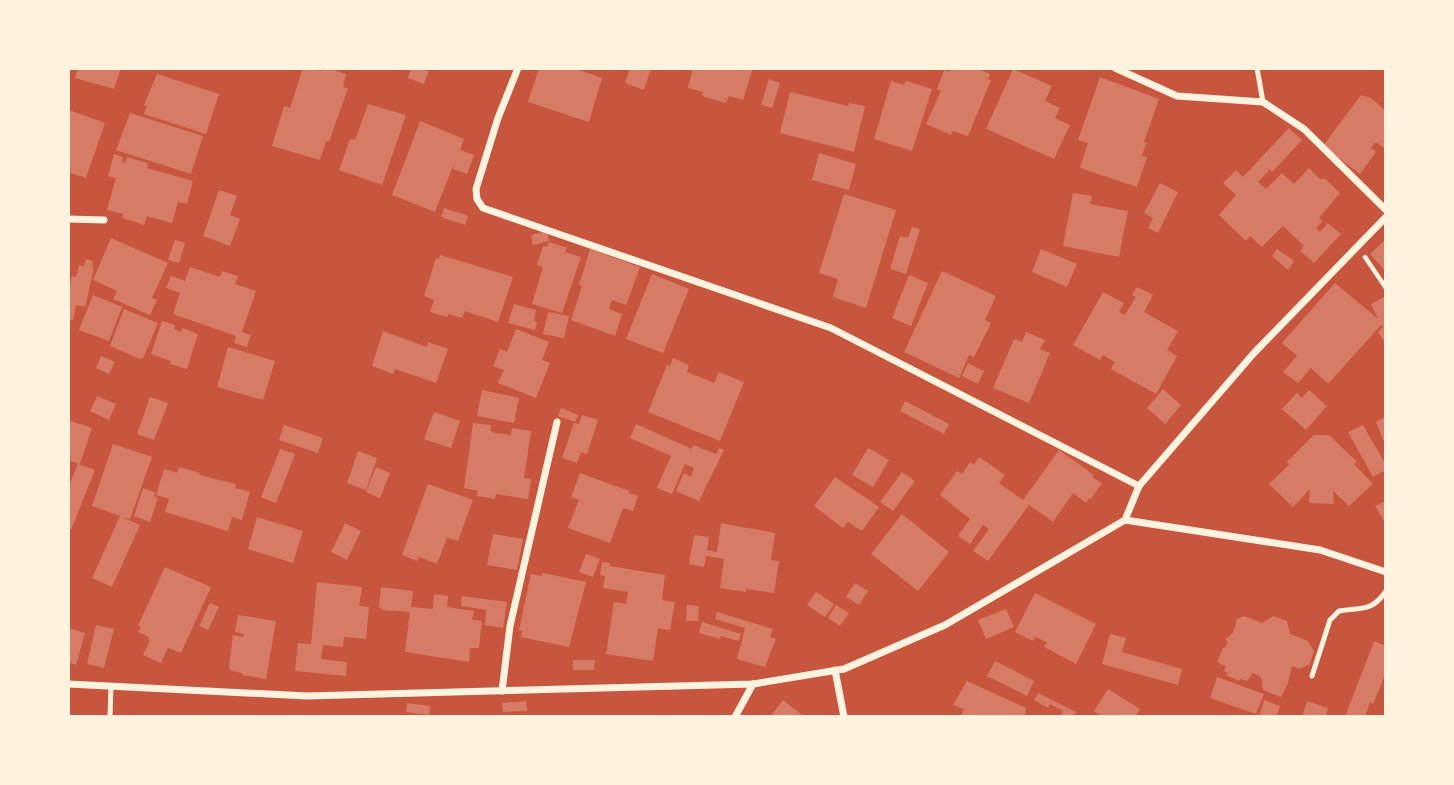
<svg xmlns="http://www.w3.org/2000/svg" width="1454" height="785" font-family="'Exo 2',sans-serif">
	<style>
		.building { fill: #d67c66 }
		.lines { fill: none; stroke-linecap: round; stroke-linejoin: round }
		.path { stroke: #fff3e0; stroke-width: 4.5 }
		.service { stroke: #fff3e0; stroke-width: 5 }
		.minor { stroke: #fff3e0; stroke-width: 7 }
	</style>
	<rect width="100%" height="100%" fill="#c8553d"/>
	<g class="building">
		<path d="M78,68H121L114,89L75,78Z"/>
		<path d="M303,68L321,71L322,68H327L346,74L343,87L348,88L329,142L326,141L320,160L272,146L284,106L290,108Z"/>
		<path d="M411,68L429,71L424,84L408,78Z"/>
		<path d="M539,68H574L602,78L589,122L528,102Z"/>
		<path d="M630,68H651L644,90L625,83Z"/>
		<path d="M693,68H753L743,100L729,96L726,103L702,96L703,92L688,88Z"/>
		<path d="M950,68H976L990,74L988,79L991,80L968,136L953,131L951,135L926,124L941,91L937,89L944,70L949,72Z"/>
		<path d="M1013,69L1052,86L1045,101L1060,108L1055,118L1070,125L1054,159L986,129Z"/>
		<path d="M157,74L219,94L206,134L144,114L147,106L144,105Z"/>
		<path d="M1100,77L1159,99L1144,142L1146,143L1142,156L1147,157L1137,187L1080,168L1088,143L1078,140Z"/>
		<path d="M769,79L780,83L772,108L761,105Z"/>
		<path d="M891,81L904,85L906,81L932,89L912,151L874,139Z"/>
		<path d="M790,92L848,106L849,103L865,106L854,152L780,133Z"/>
		<path d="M1361,95L1371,98L1386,111V146L1384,148L1376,142L1371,148L1376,152L1360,174L1323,146Z"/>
		<path d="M368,104L406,115L382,185L339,170L350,139L355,140Z"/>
		<path d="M69,110L105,123L86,178L68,172Z"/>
		<path d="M130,113L203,136L191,174L116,150Z"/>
		<path d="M420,121L464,139L460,150L474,155L467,174L453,169L455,161L435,212L392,195Z"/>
		<path d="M1289,128L1302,140L1272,172L1270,169L1258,182L1266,189L1282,173L1294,184L1309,168L1321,180L1324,178L1340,193L1319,218L1323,221L1316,228L1320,232L1328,223L1341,234L1314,263L1300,251L1304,246L1283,226L1262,247L1250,236L1246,241L1219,215L1236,195L1223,183L1236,170L1243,177Z"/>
		<path d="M819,153L856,164L849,190L812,180Z"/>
		<path d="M114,154L123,157L122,162L125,163L127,157L148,163L147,168L193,181L187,204L178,202L172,223L147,216L144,225L122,218L123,214L107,210L116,178L108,176Z"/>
		<path d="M1160,183L1178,192L1158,233L1148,228L1153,218L1144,213Z"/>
		<path d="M219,190L237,196L230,215L240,219L230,246L203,236Z"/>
		<path d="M1073,193L1092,196L1090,204L1128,211L1119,257L1063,246Z"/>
		<path d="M844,194L896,210L866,308L833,297L838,279L819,273Z"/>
		<path d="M444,208L468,216L465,225L441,217Z"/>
		<path d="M912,227L920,229L906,274L890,269L900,236L908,238Z"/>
		<path d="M547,231L549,241L533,245L531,235Z"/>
		<path d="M111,238L168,263L152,298L157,300L150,315L113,299L117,291L93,280Z"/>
		<path d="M1386,239V272L1370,254Z"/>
		<path d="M175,240L185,243L179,263L168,260Z"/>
		<path d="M549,242L567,248L565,252L581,257L562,313L532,304L543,267L537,265L543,246L547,247Z"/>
		<path d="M590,249L640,267L626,305L612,300L609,309L622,314L615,336L571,320L582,286L579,285Z"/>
		<path d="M1041,249L1077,264L1067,287L1032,272Z"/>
		<path d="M1277,249L1294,261L1288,270L1272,256Z"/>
		<path d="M440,255L513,277L498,322L465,311L462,318L449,314L447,317L430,312L434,300L424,296L436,258L439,259Z"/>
		<path d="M86,259L93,261L92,268H94L85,307L76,305L73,320L68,319V293L72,276L76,277L79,265L84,266Z"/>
		<path d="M190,267L220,277L222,271L238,276L235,284L256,291L242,332L251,335L247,347L234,343L236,336L173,314L180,293L166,288L171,276L185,281Z"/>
		<path d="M942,271L996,296L985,320L991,323L974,357L969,355L959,378L904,352Z"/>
		<path d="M652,274L689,289L663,353L626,339Z"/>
		<path d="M909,275L928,283L911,326L892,318Z"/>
		<path d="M1335,283L1378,319L1371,304L1386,296V344L1378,332L1383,327L1381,325L1328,384L1311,368L1298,383L1283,372L1297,356L1282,343Z"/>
		<path d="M1137,287L1153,295L1144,312L1178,331L1167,350L1177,356L1156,394L1111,369L1115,362L1103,355L1100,360L1073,345L1103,292L1124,303L1119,312L1125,315L1136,297L1132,295Z"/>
		<path d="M93,295L122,307L109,341L79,330Z"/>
		<path d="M514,304L536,310L534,321L537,322L535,330L508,323Z"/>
		<path d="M124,309L158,323L143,358L140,359L110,346Z"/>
		<path d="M548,312L569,316L564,338L543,334Z"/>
		<path d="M162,321L175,325L174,329L181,332L182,328L198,334L187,369L170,364L171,361L151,354Z"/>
		<path d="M516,329L549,342L542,360L550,363L536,398L498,383L504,370L493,366L500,349L507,352Z"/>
		<path d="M383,331L427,347L428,342L448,349L436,383L395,369L393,374L372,366Z"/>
		<path d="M1026,332L1045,340L1040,349L1050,353L1029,403L993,388L1014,339L1022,342Z"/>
		<path d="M228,347L275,361L263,400L217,387Z"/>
		<path d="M101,356L115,362L109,374L96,368Z"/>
		<path d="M673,358L689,365L687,372L714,383L719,372L744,382L720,441L648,412L667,365L670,366Z"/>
		<path d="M968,363L984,371L978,384L962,376Z"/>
		<path d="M1163,389L1181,405L1165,424L1147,408Z"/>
		<path d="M482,390L519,398L514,423L477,416Z"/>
		<path d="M1309,390L1327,406L1306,430L1282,409L1297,393L1302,398Z"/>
		<path d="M97,396L116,404L109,420L90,411Z"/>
		<path d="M150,397L168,403L154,440L137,434Z"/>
		<path d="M905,401L949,424L944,434L900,411Z"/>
		<path d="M561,408L578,415L575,422L558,416Z"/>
		<path d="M434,412L460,421L451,448L424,439Z"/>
		<path d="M582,415L598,420L587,454L581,452L577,463L562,458L574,423L579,424Z"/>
		<path d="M1386,416V447L1376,422Z"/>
		<path d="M68,420L92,428L80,464L68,460Z"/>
		<path d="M473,423L491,425L490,431L496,433L511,435L512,428L531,431L524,478L531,479L528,499L496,494L495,499L477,496L478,491L464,488Z"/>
		<path d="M636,424L692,449L693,445L716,454L719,448L724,450L699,501L676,491L684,473L691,477L694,468L685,464L672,494L657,488L671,456L630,438Z"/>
		<path d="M284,425L323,438L318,453L279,440Z"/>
		<path d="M1363,425L1386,465V470L1373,477L1348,432Z"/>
		<path d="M1314,435H1329L1357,462L1354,464L1373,484L1349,506L1333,491L1334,504L1309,503L1310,489L1293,507L1269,484L1289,465L1287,462Z"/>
		<path d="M113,444L152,457L130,519L122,517L140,525L112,587L92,578L120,516L92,506Z"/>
		<path d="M868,448L889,460L873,487L852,475Z"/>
		<path d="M280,449L295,454L276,503L261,497Z"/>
		<path d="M1059,450L1094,475L1092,477L1102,483L1091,499L1089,498L1086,503L1073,493L1053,522L1029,505L988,561L973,551L989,529L983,525L970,544L958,536L970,519L940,495L957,471L962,474L970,462L974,465L979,457L1005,475L999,483L1023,500Z"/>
		<path d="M358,451L377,458L366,490L347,483Z"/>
		<path d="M78,464L95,470L71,530L68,529V488Z"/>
		<path d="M179,467L200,473L199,475L236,484L235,488L250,492L242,520L232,517L228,531L165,512L169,499L156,495L164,469L177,473Z"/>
		<path d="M376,467L390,473L380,498L366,492Z"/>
		<path d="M902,472L915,481L893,511L880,502Z"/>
		<path d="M580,473L629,491L628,493L638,496L633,511L623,508L610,543L568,528L579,500L571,497Z"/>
		<path d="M835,477L879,507L862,531L848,522L843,528L814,506Z"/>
		<path d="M428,484L473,500L458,541L447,538L437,564L419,557L417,561L402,555Z"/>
		<path d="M143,488L155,492L154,496L158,498L150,522L134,516Z"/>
		<path d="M1386,501V525L1375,506Z"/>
		<path d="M902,514L949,552L918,591L871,554Z"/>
		<path d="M257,517L303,531L293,563L248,549Z"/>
		<path d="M345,523L361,531L347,560L331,552Z"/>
		<path d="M721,523L775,533L771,560L779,561L774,593L746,589V592L720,588L724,559L706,556L704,567L689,564L694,535L709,537L707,550L717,552Z"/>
		<path d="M493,534L523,539L517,570L487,565Z"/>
		<path d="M586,554L600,559L593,577L579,572Z"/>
		<path d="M602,562L610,563L609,566L665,575L662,600L675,602L670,630L658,628L653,661L606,654L614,602L626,604L628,592L603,588L605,576L600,575Z"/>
		<path d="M165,567L211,587L181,653L168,648L161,663L143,655L150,640L148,639L149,637L138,632L141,627L138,626Z"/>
		<path d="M543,573L586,582L569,647L521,637L522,631L519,630L531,574L542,576Z"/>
		<path d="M317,582L362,587L359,606L369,607L366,639L344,637L343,647L323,645L321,659L347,662L346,676L295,671L298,643L311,644Z"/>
		<path d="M855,583L868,591L859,605L846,597Z"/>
		<path d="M381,587L413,591L411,607L433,609L434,594L448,596L447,607L474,611L472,620L482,621L479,648H470L469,662L405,652L410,612L383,610L379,607Z"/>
		<path d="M816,592L834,604L825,617L807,605Z"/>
		<path d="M1035,593L1096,624L1076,664L1044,647L1047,642L1035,637L1033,641L1015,632Z"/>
		<path d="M462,596L507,602L503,628L485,625L486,610L461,606Z"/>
		<path d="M210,603L219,607L208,630L199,626Z"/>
		<path d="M687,605L699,606L698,621H686Z"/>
		<path d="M836,605L849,613L840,626L828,618Z"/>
		<path d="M1006,609L1014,627L986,639L978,620Z"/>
		<path d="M717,612L773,629L770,637L776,639L765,667L737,659L745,628L715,619Z"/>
		<path d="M238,615L276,621L266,679L242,675L243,673L231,671L229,667L233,635L243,637L244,634L235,632Z"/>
		<path d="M1244,616L1262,623L1273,616L1287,621L1290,634L1308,641L1314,651L1309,665L1299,669L1292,666L1288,683L1281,697L1263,690L1261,677L1253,673L1247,681L1240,679L1239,681L1226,675L1228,673L1224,671L1226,667L1217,662L1223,648H1225L1228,642L1225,639L1233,633L1237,619Z"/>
		<path d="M702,622L741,634L739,641L721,636L720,639L699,633Z"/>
		<path d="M96,625L114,629L104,668L87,664Z"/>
		<path d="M68,628L85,633L76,665L68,662Z"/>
		<path d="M1110,634L1126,638L1122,652L1182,669L1178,685L1102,664Z"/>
		<path d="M1374,641L1386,646V673L1373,704L1370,702L1365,717H1345Z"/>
		<path d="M573,660H595L594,670H573Z"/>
		<path d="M995,661L1034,681L1027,696L987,676Z"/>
		<path d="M1217,677L1264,694L1256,714L1210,698Z"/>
		<path d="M967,681L1026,708L1025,717H960L964,709L953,705Z"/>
		<path d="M1108,689L1140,709L1135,717H1103L1094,711Z"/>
		<path d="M1038,693L1076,712L1073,717H1060L1063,711L1050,704L1048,708L1034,700Z"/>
		<path d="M783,700L805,717H770Z"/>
		<path d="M1264,700L1280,706L1276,717H1259Z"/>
		<path d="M526,701L527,711L503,712L502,703Z"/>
		<path d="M1307,701L1328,708L1326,717H1302Z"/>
		<path d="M407,703L430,706L429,715L406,712Z"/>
	</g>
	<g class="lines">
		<path class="path" d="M1365,257L1386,288"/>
		<g class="service">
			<path d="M1257,68L1263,102"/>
			<path d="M1312,676L1330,620L1339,611C1362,607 1372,612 1386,591"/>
			<path d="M110,717L111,686"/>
		</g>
		<g class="minor">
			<path d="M518,68L498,118L476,189L477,199L483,208L831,328L1139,486"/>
			<path d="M1115,68L1177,96L1263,102L1304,129L1386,210"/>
			<path d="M68,219L104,220"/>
			<path d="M1125,520L1139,486L1254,353L1386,217"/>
			<path d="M835,670L844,717"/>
			<path d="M68,684L307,696L753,684L844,669L945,625L1125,520L1320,550L1386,572"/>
			<path d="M502,691L510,626L557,422"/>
			<path d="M735,717L753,684"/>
		</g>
	</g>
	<rect width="1454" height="785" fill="none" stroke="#fff3e0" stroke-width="140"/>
</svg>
